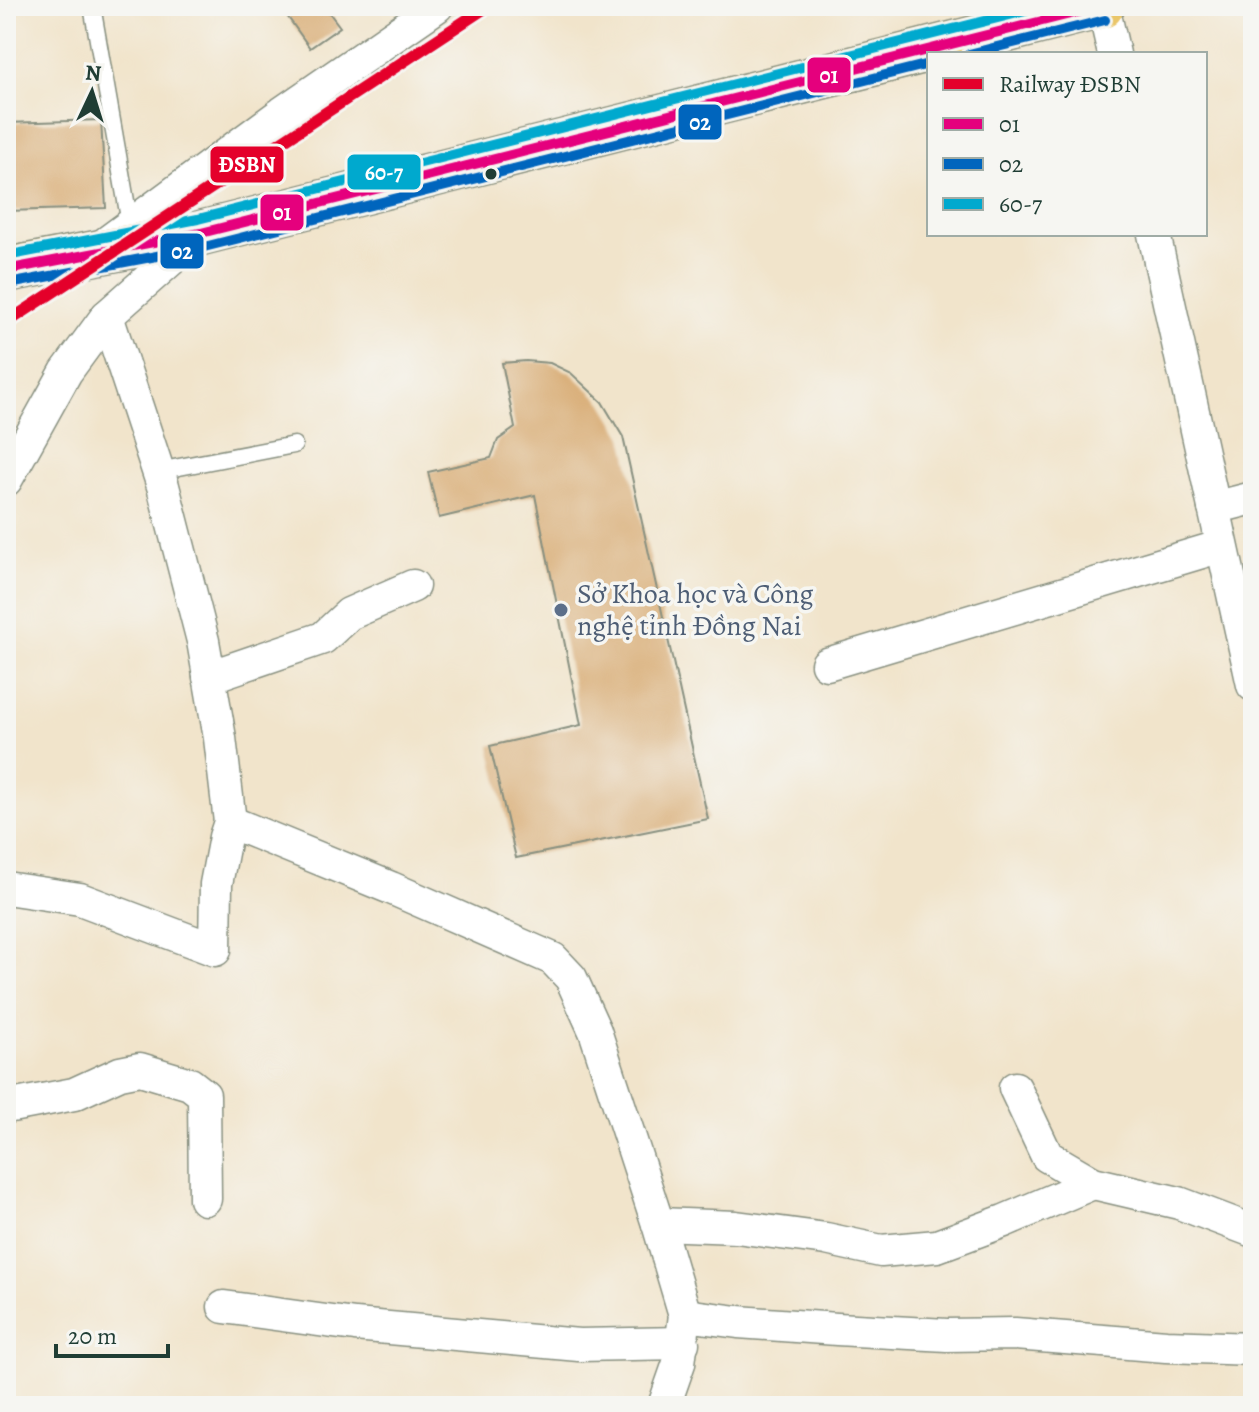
<svg xmlns="http://www.w3.org/2000/svg" width="1259" height="1412" font-family="Alegreya,serif">
	<style>
		.building { fill: #dab17d }
		.lines { fill: none; stroke-linecap: round; stroke-linejoin: round }
		.service-casing { stroke: #889080; stroke-width: 19 }
		.minor-casing { stroke: #889080; stroke-width: 35 }
		.primary-casing { stroke: #889080; stroke-width: 47 }
		.service { stroke: #fff; stroke-width: 16 }
		.minor { stroke: #fff; stroke-width: 32 }
		.primary { stroke: #eac669; stroke-width: 44 }
		.bus-1-casing { stroke: #f6f6f2; stroke-width: 16 }
		.bus-2-casing { stroke: #f6f6f2; stroke-width: 16 }
		.bus-3-casing { stroke: #f6f6f2; stroke-width: 16 }
		.bus-1 { stroke: #e5007d; stroke-width: 10 }
		.bus-2 { stroke: #0065bd; stroke-width: 10 }
		.bus-3 { stroke: #00a9ce; stroke-width: 10 }
		.rail-1-casing { stroke: #f6f6f2; stroke-width: 18 }
		.rail-1 { stroke: #e4002b; stroke-width: 12 }
		.bus-dot { fill: #1f3d34; stroke: #f6f6f2; stroke-width: 3 }
		.service-dot { fill: #5c6f8a; stroke: #f6f6f2; stroke-width: 3 }
		.labels { text-anchor: middle; dominant-baseline: central; stroke-width: 7; stroke-linejoin: round; paint-order: stroke }
		.service-label { font-size: 28px; fill: #4e5e75; stroke: #f6f6f2; text-anchor: start }
		.line-badge { stroke: #f6f6f2; stroke-width: 3 }
		.badge-label { font-size: 22px; text-anchor: middle; font-weight: bold; fill: #fff }
	</style>
	<rect width="100%" height="100%" fill="#f6f6f2"/>
	<filter id="ink" filterUnits="userSpaceOnUse"><feTurbulence type="fractalNoise" baseFrequency=".0125" numOctaves="2"/><feDisplacementMap in="SourceGraphic" scale="16" xChannelSelector="R" yChannelSelector="G"/><feConvolveMatrix kernelMatrix="1 2 1 2 8 2 1 2 1" color-interpolation-filters="sRGB"/></filter>
	<filter id="wash" filterUnits="userSpaceOnUse"><feTurbulence type="fractalNoise" baseFrequency=".006" numOctaves="4" result="noise"/><feDisplacementMap in="SourceGraphic" scale="32" xChannelSelector="R" yChannelSelector="G"/><feGaussianBlur stdDeviation="1.8" result="paint"/><feColorMatrix in="noise" values="0 0 0 0 0 0 0 0 0 0 0 0 0 0 0 0 0 1.4 0 .05"/><feComposite in="paint" operator="in"/></filter>
	<g filter="url(#wash)">
		<rect width="100%" height="100%" fill="#f1e4cb"/>
		<g id="blocks">
			<g class="building">
				<path d="M280,6H324L340,27L310,48Z"/>
				<path d="M101,120L106,208L6,211V123Z"/>
				<path d="M526,361L550,363L571,373L602,402L623,437L708,819L516,858L490,746L581,725L535,495L439,518L428,472L491,458L498,440L515,428L502,363Z"/>
			</g>
		</g>
	</g>
	<g filter="url(#ink)">
		<use href="#blocks" fill-opacity="0" stroke="#889080" stroke-width="2"/>
		<g class="lines">
			<g class="service-casing">
				<g id="service">
					<path d="M92,6L130,224"/>
					<path d="M158,471L294,445"/>
				</g>
			</g>
			<g class="minor-casing">
				<g id="minor">
					<path d="M1103,6L1114,54"/>
					<path d="M1154,234L1253,685"/>
					<path d="M98,249L282,113L437,6"/>
					<path d="M6,480L66,372L107,316L201,233"/>
					<path d="M1214,508L1253,498"/>
					<path d="M827,664L1222,546"/>
					<path d="M209,677L323,638L349,614L413,586"/>
					<path d="M230,822L391,888L553,959L571,978L595,1031L658,1224L685,1315L679,1363L664,1406"/>
					<path d="M6,888L80,899L215,950L216,884L225,837L230,822L220,738L203,641L163,486L107,316"/>
					<path d="M1015,1088L1047,1156L1093,1183L1179,1203L1253,1231"/>
					<path d="M6,1107L74,1094L120,1073L140,1069L190,1084L204,1095L205,1199"/>
					<path d="M658,1224L736,1227L826,1239L881,1251L937,1246L1004,1221L1093,1183"/>
					<path d="M224,1307L355,1325L579,1345L683,1343"/>
					<path d="M685,1315L738,1322L837,1329L947,1335L1015,1334L1166,1346L1253,1349"/>
				</g>
			</g>
			<g class="primary-casing">
				<path id="primary" d="M6,270L201,233L1102,6"/>
			</g>
			<use href="#service" class="service"/>
			<use href="#minor" class="minor"/>
			<use href="#primary" class="primary"/>
			<g class="bus-1-casing">
				<path id="bus-1" d="M6,270L201,233L1102,6"/>
			</g>
			<g class="bus-2-casing">
				<g id="bus-2">
					<path d="M969,54L1105,20"/>
					<path d="M9,284L204,247L929,64"/>
				</g>
			</g>
			<g class="bus-3-casing">
				<path id="bus-3" d="M6,256L198,219L1045,6"/>
			</g>
			<use href="#bus-1" class="bus-1"/>
			<use href="#bus-2" class="bus-2"/>
			<use href="#bus-3" class="bus-3"/>
			<g class="rail-1-casing">
				<path id="rail-1" d="M6,323L488,6"/>
			</g>
			<use href="#rail-1" class="rail-1"/>
		</g>
	</g>
	<circle class="bus-dot" cx="491" cy="174" r="7"/>
	<circle class="service-dot" cx="561" cy="610" r="8"/>
	<g class="labels">
		<g class="service-label">
			<text x="577" y="594">Sở Khoa học và Công<tspan x="577" dy="32">nghệ tỉnh Đồng Nai</tspan></text>
		</g>
	</g>
	<g class="line-badge">
		<rect x="806" y="56" width="46" height="38" rx="8" fill="#e5007d"/>
		<rect x="677" y="103" width="46" height="38" rx="8" fill="#0065bd"/>
		<rect x="209" y="145" width="76" height="39" rx="8" fill="#e4002b"/>
		<rect x="346" y="153" width="76" height="38" rx="8" fill="#00a9ce"/>
		<rect x="259" y="193" width="46" height="39" rx="8" fill="#e5007d"/>
		<rect x="159" y="232" width="46" height="38" rx="8" fill="#0065bd"/>
	</g>
	<g class="badge-label">
		<text x="829" y="83">01</text>
		<text x="700" y="130">02</text>
		<text x="247" y="172">ĐSBN</text>
		<text x="384" y="180">60-7</text>
		<text x="282" y="220">01</text>
		<text x="182" y="259">02</text>
	</g>
	<rect width="1259" height="1412" fill="none" stroke="#f6f6f2" stroke-width="32"/>
	<rect x="927" y="52" width="280" height="184" fill="#f6f6f2" stroke="#a0aca6" stroke-width="2"/>
	<rect x="943" y="78" width="40" height="12" fill="#e4002b" stroke="#a0aca6" stroke-width="2"/>
	<text x="999" y="92" font-size="24" fill="#1f3d34">Railway ĐSBN</text>
	<rect x="943" y="118" width="40" height="12" fill="#e5007d" stroke="#a0aca6" stroke-width="2"/>
	<text x="999" y="132" font-size="24" fill="#1f3d34">01</text>
	<rect x="943" y="158" width="40" height="12" fill="#0065bd" stroke="#a0aca6" stroke-width="2"/>
	<text x="999" y="172" font-size="24" fill="#1f3d34">02</text>
	<rect x="943" y="198" width="40" height="12" fill="#00a9ce" stroke="#a0aca6" stroke-width="2"/>
	<text x="999" y="212" font-size="24" fill="#1f3d34">60-7</text>
	<g transform="translate(92 92) rotate(4)" stroke="#f6f6f2" stroke-width="6" paint-order="stroke">
	<path d="M0-6L14 30L0 20L-14 30Z" fill="#1f3d34"/>
	<text y="-12" font-size="22" font-weight="bold" text-anchor="middle" fill="#1f3d34">N</text>
	</g>
	<path d="M56 1344v12h112v-12" fill="none" stroke="#1f3d34" stroke-width="4"/>
	<text x="68" y="1344" font-size="24" fill="#1f3d34" stroke="#f6f6f2" stroke-width="6" paint-order="stroke">20 m</text>
</svg>
